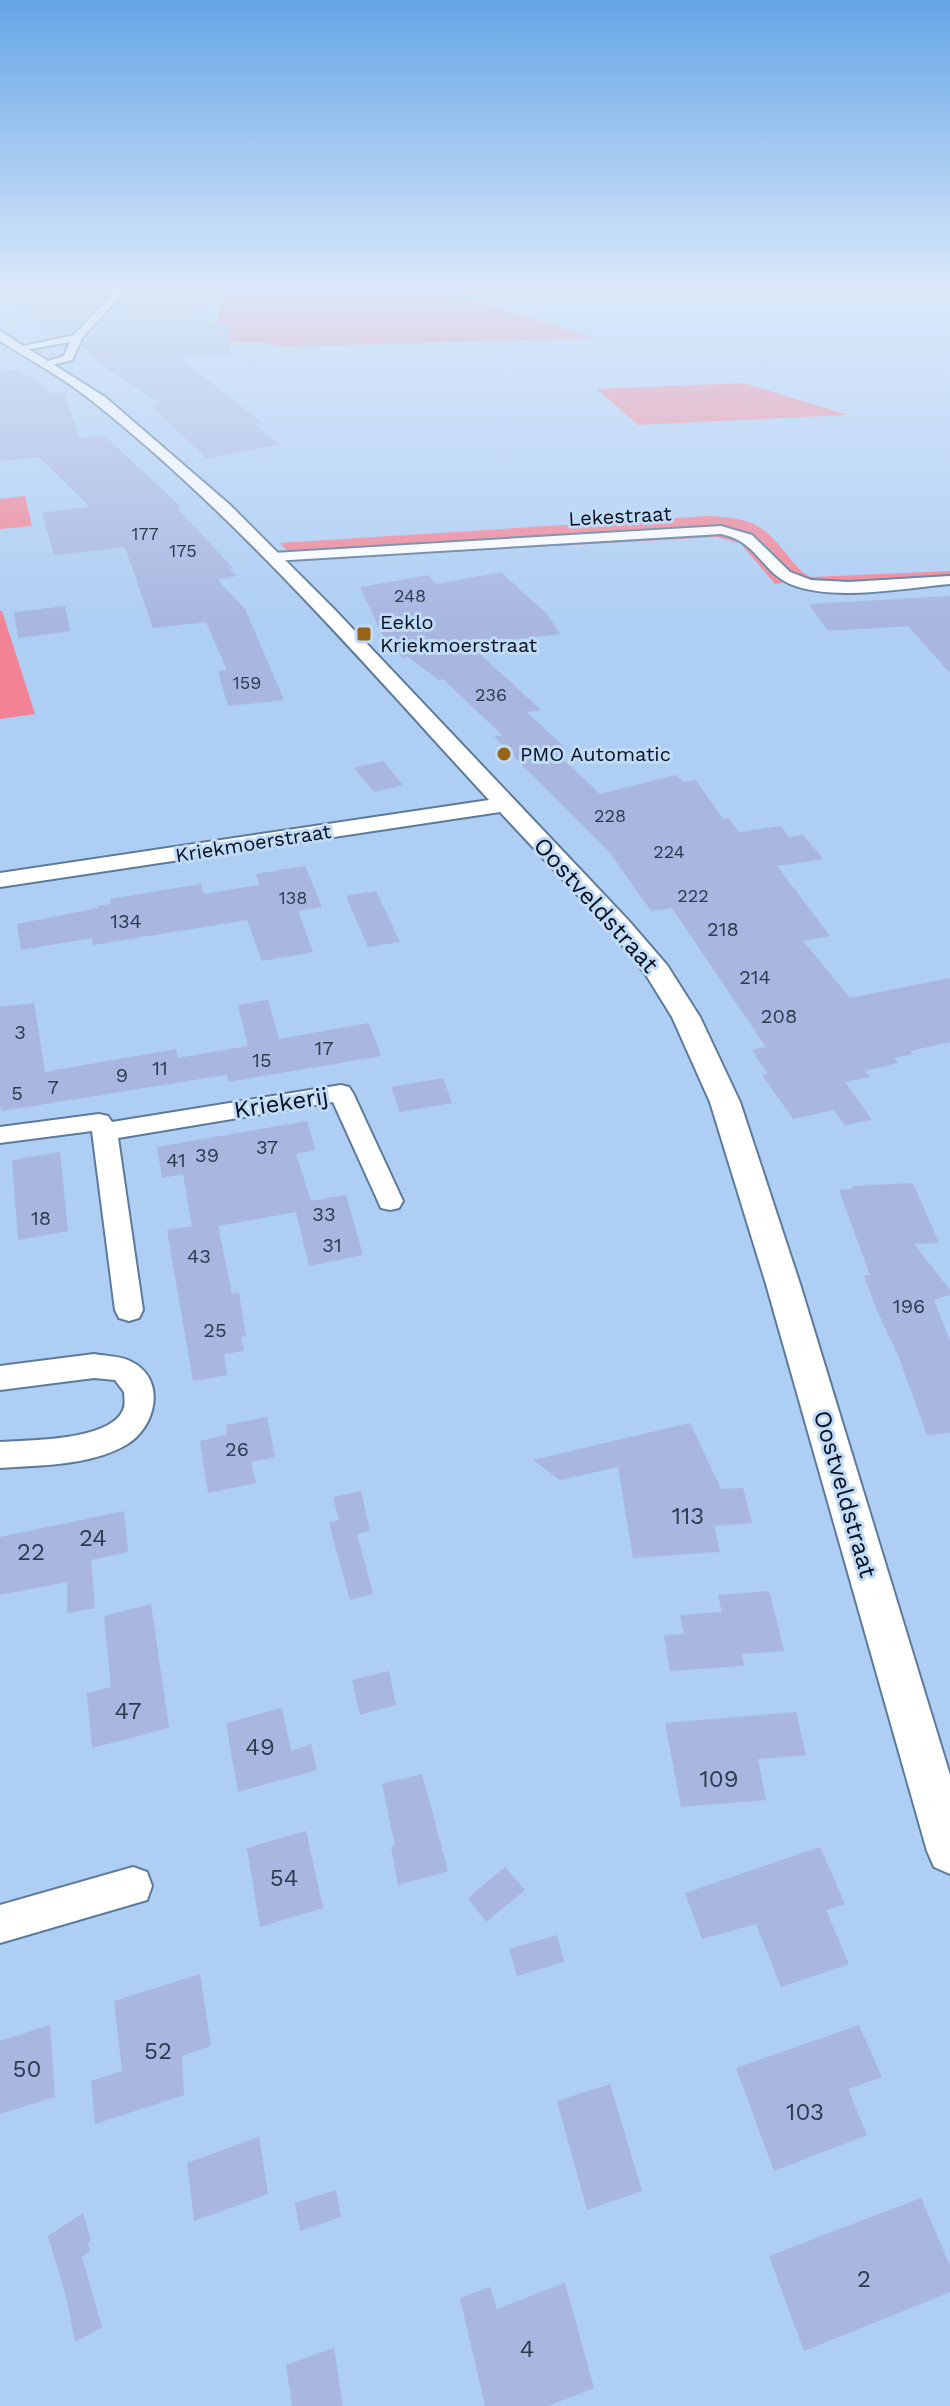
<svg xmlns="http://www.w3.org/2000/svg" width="950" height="2406" font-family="'Work Sans',sans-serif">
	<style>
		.green { fill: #f28394 }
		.building { fill: #a8b6e0 }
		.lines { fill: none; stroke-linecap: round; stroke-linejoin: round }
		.minor-casing { stroke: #5c7a9b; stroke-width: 4 }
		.tertiary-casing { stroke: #5c7a9b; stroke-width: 4 }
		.minor { fill: #fff; fill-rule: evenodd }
		.tertiary { fill: #fff; fill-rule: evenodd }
		.poi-dot { fill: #966317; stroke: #c0dbf8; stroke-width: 3 }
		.labels { text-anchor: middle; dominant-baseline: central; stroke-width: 6; stroke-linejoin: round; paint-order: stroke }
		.far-number-label { font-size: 18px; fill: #2e3a4e }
		.far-street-label { font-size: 20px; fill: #05101d; stroke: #c0dbf8 }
		.far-poi-label { font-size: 20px; fill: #05101d; stroke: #c0dbf8; text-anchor: start }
		.number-label { font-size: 20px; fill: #2e3a4e }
		.street-label { font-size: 24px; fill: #05101d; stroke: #c0dbf8 }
		.near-number-label { font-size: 24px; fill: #2e3a4e }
	</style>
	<rect width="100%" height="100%" fill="#aecef3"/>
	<g class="green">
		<path d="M132,289H437L595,338L282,347L266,343L213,342L222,297L128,296Z"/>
		<path d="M744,383L848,415L638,425L597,389Z"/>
		<path d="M25,496L32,526L0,529V499Z"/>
		<path d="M707,516C766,518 765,531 802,572L811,577L950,571V577C914,579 841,590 808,579C760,564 772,521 703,527L746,541L786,582L775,584L740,543L717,537L295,560L280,543Z"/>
		<path d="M0,611H2L35,714L0,719Z"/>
	</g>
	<g class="building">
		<path d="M49,289H99L90,298H104L72,332L53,334L14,308L31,305L16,297H40Z"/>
		<path d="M122,298L213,300L196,319L229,325L230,356L180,358L261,422L254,424L280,445L206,458L151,406L161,404L110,371L82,346Z"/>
		<path d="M18,369L54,394L64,393L80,438L104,435L181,507L177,508L233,568L230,569L237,576L218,580L245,609L284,700L228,706L218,671L227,670L206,622L153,628L125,547L54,555L42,513L90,507L39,457L0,461V372Z"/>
		<path d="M501,572L547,614L560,634L470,645L541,710L527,712L565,748L554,751L600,794L676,775L684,782L696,780L723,819L728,818L739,832L781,826L789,837L803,835L823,859L777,866L830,936L803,941L850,998L950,978V1042L910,1051L913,1054L894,1058L898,1063L865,1071L870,1077L845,1082L872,1120L845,1125L834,1110L793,1119L762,1075L768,1074L752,1050L766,1047L672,908L651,911L610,853L494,737L502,735L443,679L439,680L408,657L402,658L391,640H385L360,587L428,575L436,584Z"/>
		<path d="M950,596V673L908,626L828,631L809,604Z"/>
		<path d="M65,606L70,631L18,638L14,612Z"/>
		<path d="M383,761L403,785L374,792L354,768Z"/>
		<path d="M305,866L322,907L298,911L313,952L262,961L247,920L93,945L92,938L21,950L17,924L98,908L97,906L111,904L110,899L201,884L204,894L259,885L256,874Z"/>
		<path d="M376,891L400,942L368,947L346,896Z"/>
		<path d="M268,1000L279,1039L369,1023L381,1056L228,1082L227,1075L212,1077L2,1111L0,1107V1007L34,1003L45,1072L176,1049L178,1058L248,1046L238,1005Z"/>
		<path d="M443,1078L452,1103L400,1112L391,1087Z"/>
		<path d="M307,1121L315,1150L296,1154L311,1201L346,1195L363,1255L309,1266L296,1212L218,1226L232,1294L239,1293L246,1336L241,1337L244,1351L224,1354L227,1375L193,1381L167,1230L192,1226L183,1174L162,1178L157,1147Z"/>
		<path d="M60,1152L68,1231L18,1240L12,1160Z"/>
		<path d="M913,1183L939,1243L914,1244L950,1290V1295L934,1300L950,1341V1433L927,1435L898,1355L875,1306L864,1275H870L839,1190L853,1189L852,1186Z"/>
		<path d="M267,1417L275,1457L251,1462L256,1483L208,1493L200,1441L227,1435L226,1425Z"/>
		<path d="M690,1423L721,1489L743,1488L752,1523L714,1526L720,1552L633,1558L618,1467L560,1480L533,1460Z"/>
		<path d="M361,1491L370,1531L357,1534L373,1594L350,1600L329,1523L339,1520L333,1497Z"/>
		<path d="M124,1511L128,1552L91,1560L95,1608L67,1613V1582L0,1595V1537Z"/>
		<path d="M769,1591L784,1651L742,1654L744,1666L670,1671L664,1635L684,1634L680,1615L722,1612L718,1595Z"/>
		<path d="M151,1604L169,1728L92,1748L87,1693L111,1687L104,1616Z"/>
		<path d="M389,1671L396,1705L360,1715L352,1680Z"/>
		<path d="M282,1708L291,1751L311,1744L317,1770L238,1792L226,1723Z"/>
		<path d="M796,1712L806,1755L758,1759L766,1800L681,1807L665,1723Z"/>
		<path d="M422,1774L448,1871L398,1885L391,1847L395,1846L382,1784Z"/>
		<path d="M306,1831L323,1908L260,1927L247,1848Z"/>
		<path d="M820,1847L845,1904L826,1910L849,1964L781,1987L756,1924L702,1939L685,1893Z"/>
		<path d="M505,1867L525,1890L486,1922L468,1898Z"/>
		<path d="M557,1935L564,1962L517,1976L509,1949Z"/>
		<path d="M200,1974L211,2046L182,2056L184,2095L95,2124L91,2081L122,2071L114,2001Z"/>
		<path d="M50,2025L55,2097L0,2114V2041Z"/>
		<path d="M859,2025L882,2077L848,2089L867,2135L774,2171L736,2068Z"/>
		<path d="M610,2084L642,2191L587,2210L557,2101Z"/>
		<path d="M259,2137L268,2194L194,2221L187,2163Z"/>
		<path d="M336,2190L341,2217L300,2231L295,2203Z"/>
		<path d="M921,2198L950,2266V2292L804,2351L769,2256Z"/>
		<path d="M83,2213L91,2240L88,2243L90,2251L82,2257L102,2327L75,2342L67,2300L48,2236Z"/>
		<path d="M565,2283L594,2388L548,2406H485L460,2298L490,2287L497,2309Z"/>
		<path d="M334,2348L343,2406H292L286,2365Z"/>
	</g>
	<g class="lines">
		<g class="minor-casing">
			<g id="minor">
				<path d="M117,289H127L82,338L72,360L44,367L39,364L64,356L70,342L19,351L14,348L74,335Z"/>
				<path d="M721,526L752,535L790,572L811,580L849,582L950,576V584C904,588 833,602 790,584C761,571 757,541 721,534L273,561L266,557L273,553Z"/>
				<path d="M341,1085L349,1087L353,1093L403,1201L399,1208L390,1210L381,1208L333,1102L118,1138L143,1310L139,1318L129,1321L119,1318L115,1310L92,1131L0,1143V1127L99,1114L108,1116L112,1122Z"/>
				<path d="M94,1354C105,1356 120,1356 130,1361C167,1378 157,1427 126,1445C89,1466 41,1465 0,1468V1442C29,1440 110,1441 123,1410C126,1405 124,1397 124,1392L115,1380L94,1378L0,1390V1366Z"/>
				<path d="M133,1867L147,1872L152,1886L147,1900L0,1943V1905Z"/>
			</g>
		</g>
		<g class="tertiary-casing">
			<path id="tertiary" d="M0,331L105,397L230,505L335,610L629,921L667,965L700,1017L740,1102L800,1284L950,1775V1874L934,1867L927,1851L766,1284L710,1102L672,1017L646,975L611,931L500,812L0,887V873L489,800C364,664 241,520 96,404C67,380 32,361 0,341Z"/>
		</g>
		<use href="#minor" class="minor"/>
		<use href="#tertiary" class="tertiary"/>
	</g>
	<linearGradient id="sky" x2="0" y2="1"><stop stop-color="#65a6e6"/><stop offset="0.46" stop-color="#dbe9fa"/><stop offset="1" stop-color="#dbe9fa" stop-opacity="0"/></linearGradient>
	<rect width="950" height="626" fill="url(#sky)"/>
	<g class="poi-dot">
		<rect x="356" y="626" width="16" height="16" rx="4"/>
		<circle cx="504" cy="754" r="8"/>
	</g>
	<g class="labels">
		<g class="far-number-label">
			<text x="145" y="533">177</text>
			<text x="183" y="550">175</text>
			<text x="410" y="595">248</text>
			<text x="247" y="682">159</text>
			<text x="491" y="694">236</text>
			<text x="610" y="815">228</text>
			<text x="669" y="851">224</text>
			<text x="693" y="895">222</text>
			<text x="293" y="897">138</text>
		</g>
		<g class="far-street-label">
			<text transform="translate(620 516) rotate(-3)">Lekestraat</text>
			<text transform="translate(253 843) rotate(-9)">Kriekmoerstraat</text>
		</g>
		<g class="far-poi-label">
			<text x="380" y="622">Eeklo<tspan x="380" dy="23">Kriekmoerstraat</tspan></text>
			<text x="520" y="754">PMO Automatic</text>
		</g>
		<g class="number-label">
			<text x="126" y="921">134</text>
			<text x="723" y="929">218</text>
			<text x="755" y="977">214</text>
			<text x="779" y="1016">208</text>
			<text x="20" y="1032">3</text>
			<text x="324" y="1048">17</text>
			<text x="262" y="1060">15</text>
			<text x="160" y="1068">11</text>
			<text x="122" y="1075">9</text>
			<text x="53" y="1087">7</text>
			<text x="17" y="1093">5</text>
			<text x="267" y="1147">37</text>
			<text x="207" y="1155">39</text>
			<text x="176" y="1160">41</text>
			<text x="324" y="1214">33</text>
			<text x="41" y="1218">18</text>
			<text x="332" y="1245">31</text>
			<text x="199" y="1256">43</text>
			<text x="909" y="1306">196</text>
			<text x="215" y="1330">25</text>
			<text x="237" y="1449">26</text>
		</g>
		<g class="street-label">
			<text transform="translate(596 905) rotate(48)">Oostveldstraat</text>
			<text transform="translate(281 1103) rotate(-9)">Kriekerij</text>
			<text transform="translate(845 1494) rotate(74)">Oostveldstraat</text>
		</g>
		<g class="near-number-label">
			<text x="688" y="1516">113</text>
			<text x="93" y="1538">24</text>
			<text x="31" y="1552">22</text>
			<text x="128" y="1711">47</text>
			<text x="260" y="1747">49</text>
			<text x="719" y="1779">109</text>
			<text x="284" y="1878">54</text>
			<text x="158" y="2051">52</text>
			<text x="27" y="2069">50</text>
			<text x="805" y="2112">103</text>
			<text x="864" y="2279">2</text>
			<text x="527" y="2349">4</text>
		</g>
	</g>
</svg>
